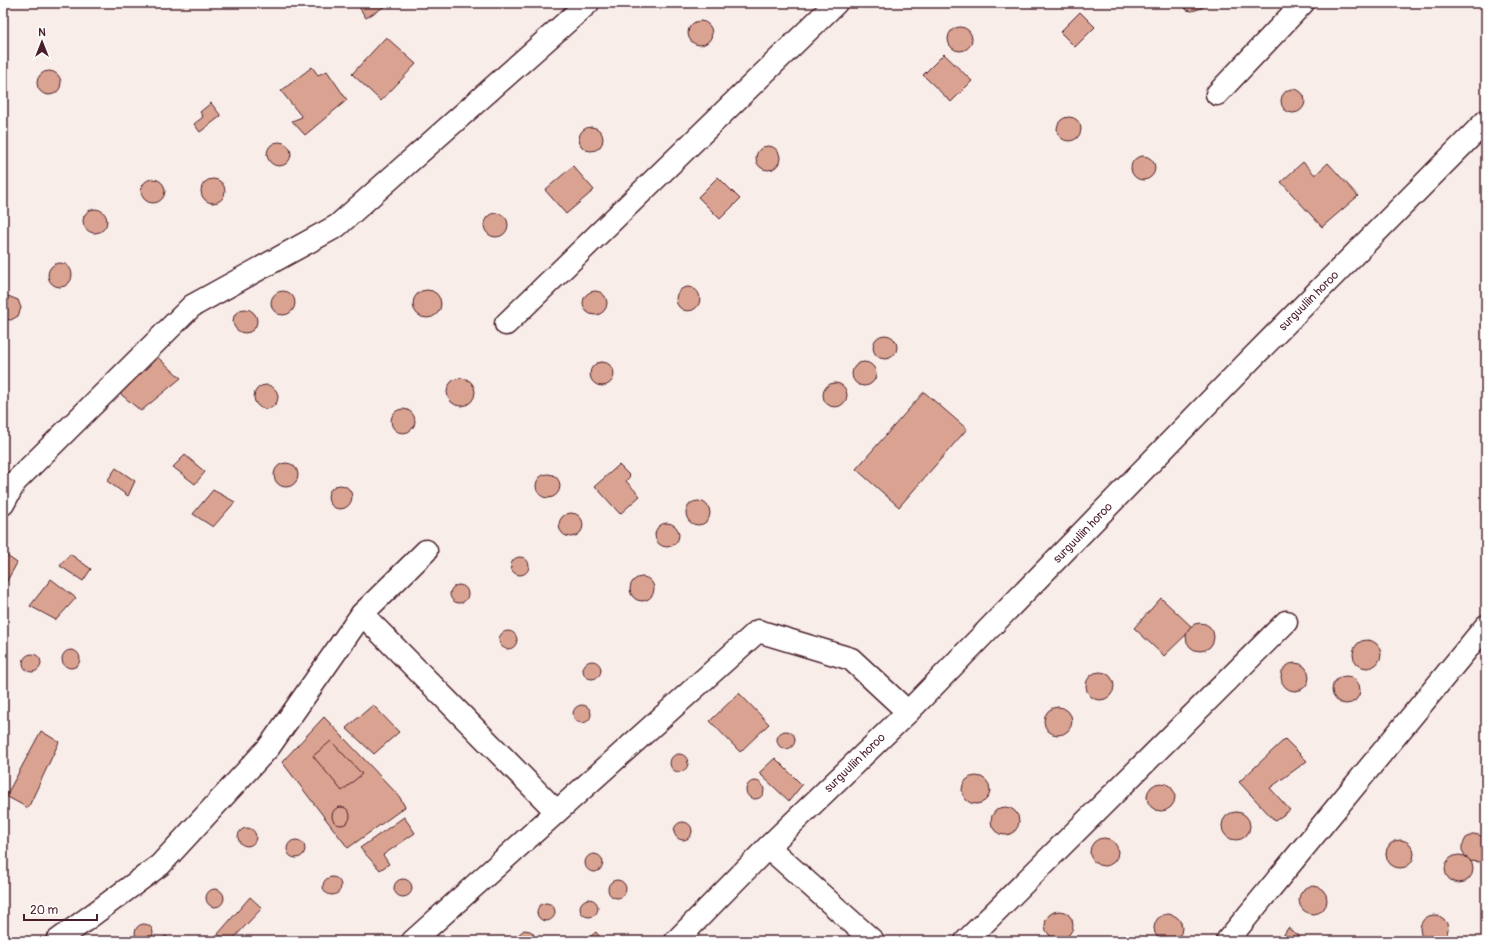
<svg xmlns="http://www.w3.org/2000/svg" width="1489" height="944" font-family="Pangolin,sans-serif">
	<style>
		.building { fill: #daa391; stroke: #4a1f2b }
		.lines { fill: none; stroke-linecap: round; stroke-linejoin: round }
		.minor-casing { stroke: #4a1f2b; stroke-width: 25 }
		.minor { stroke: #fff; stroke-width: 22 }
		.labels { text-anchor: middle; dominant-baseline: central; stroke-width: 3.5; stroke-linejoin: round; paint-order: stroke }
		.street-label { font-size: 12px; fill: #4a1f2b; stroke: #fff }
	</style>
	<rect width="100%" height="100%" fill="#f8ede9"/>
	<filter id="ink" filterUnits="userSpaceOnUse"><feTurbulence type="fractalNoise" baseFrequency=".025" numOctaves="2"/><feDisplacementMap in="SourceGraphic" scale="8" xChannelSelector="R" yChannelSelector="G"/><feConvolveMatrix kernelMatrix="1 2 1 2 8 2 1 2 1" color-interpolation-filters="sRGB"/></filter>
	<g filter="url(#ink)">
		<g class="building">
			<path d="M365,3H390L366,18L359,7Z"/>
			<path d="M1180,3H1207L1202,8L1192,11L1187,10Z"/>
			<path d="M1080,12L1095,27L1075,47L1060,32Z"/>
			<circle cx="700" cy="33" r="12"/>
			<circle cx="960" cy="39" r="12"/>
			<path d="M386,37L416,64L381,101L352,74Z"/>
			<path d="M944,54L972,81L951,102L923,75Z"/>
			<path d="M312,67L318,75L327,71L347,100L305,135L292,121L302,117L281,91Z"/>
			<circle cx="49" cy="83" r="12"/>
			<circle cx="1293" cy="101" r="12"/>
			<path d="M211,103L221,116L200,132L194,124L203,117L200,112Z"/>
			<circle cx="1069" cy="129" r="12"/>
			<circle cx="591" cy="139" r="12"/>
			<circle cx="279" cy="154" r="12"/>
			<circle cx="768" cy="158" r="12"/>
			<circle cx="1143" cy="168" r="12"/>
			<path d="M1303,162L1315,175L1328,163L1358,196L1322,227L1281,182Z"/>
			<path d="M573,166L594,190L566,214L545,190Z"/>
			<path d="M718,177L740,199L720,219L698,197Z"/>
			<circle cx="213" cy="191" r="12"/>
			<circle cx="153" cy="191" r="12"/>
			<circle cx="95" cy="221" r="12"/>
			<circle cx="496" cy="225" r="12"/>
			<circle cx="60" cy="275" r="12"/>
			<circle cx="688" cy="299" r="12"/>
			<circle cx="427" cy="304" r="14"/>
			<circle cx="595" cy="303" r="12"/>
			<circle cx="283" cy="303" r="12"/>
			<path d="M8,296L18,300L21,308L18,316L11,320L3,319V297Z"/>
			<circle cx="245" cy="321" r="12"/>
			<circle cx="885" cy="347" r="12"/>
			<path d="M155,355L181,378L141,411L111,386Z"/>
			<circle cx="864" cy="374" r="12"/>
			<circle cx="602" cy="374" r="12"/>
			<circle cx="461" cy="392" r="14"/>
			<circle cx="835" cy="395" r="12"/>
			<circle cx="266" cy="397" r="12"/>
			<path d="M924,392L967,429L899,507L856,469Z"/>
			<circle cx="403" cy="421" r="12"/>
			<path d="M185,455L205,472L195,484L173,467Z"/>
			<circle cx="286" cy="475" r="12"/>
			<path d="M619,465L630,476L626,481L640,496L620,514L595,486Z"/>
			<path d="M116,468L135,481L128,496L107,481Z"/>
			<circle cx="548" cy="486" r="12"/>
			<circle cx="340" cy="497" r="12"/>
			<path d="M213,490L235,502L213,527L193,514Z"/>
			<circle cx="698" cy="513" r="12"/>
			<circle cx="571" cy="525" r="12"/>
			<circle cx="667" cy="535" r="12"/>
			<path d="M3,553L17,563L3,588Z"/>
			<path d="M70,554L91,569L83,581L60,566Z"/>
			<circle cx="520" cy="566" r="9"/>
			<circle cx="642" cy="589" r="12"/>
			<path d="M51,579L76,598L56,620L30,606Z"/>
			<circle cx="459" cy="594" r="9"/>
			<path d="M1161,598L1193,628L1164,656L1134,628Z"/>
			<circle cx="1200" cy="637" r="14"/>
			<circle cx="508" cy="640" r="9"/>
			<circle cx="1367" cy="654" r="14"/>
			<circle cx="71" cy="659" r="9"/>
			<circle cx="32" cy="663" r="9"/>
			<circle cx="592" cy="670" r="9"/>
			<circle cx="1295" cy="677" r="14"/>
			<circle cx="1100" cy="686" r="14"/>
			<circle cx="1346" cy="690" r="14"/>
			<path d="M739,693L769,724L740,752L710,721Z"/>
			<circle cx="582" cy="714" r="9"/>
			<path d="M373,705L399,732L374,754L346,728Z"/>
			<circle cx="1058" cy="721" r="14"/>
			<path d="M324,717L399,796L405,807L348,848L282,762Z"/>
			<circle cx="786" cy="740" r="9"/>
			<path d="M41,731L59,742L28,808L6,796Z"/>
			<path d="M1285,739L1307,761L1270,788L1290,810L1275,821L1239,782Z"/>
			<path d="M331,741L362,774L342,791L313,756Z"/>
			<circle cx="679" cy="763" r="9"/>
			<path d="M775,758L802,785L789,801L759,773Z"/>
			<circle cx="976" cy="790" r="14"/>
			<circle cx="755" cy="790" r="9"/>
			<circle cx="1161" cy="797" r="14"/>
			<circle cx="341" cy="816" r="9"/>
			<circle cx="1005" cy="821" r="14"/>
			<circle cx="1236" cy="826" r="14"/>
			<path d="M404,817L415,833L383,855L389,864L380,870L360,848Z"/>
			<circle cx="683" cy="831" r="9"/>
			<circle cx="247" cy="837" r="9"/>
			<path d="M1474,834L1483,836L1486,839V858L1479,862L1469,861L1466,858L1462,850V846L1466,838Z"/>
			<circle cx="1104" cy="852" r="14"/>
			<circle cx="296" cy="849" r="9"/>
			<circle cx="1400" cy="854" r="14"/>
			<circle cx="594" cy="863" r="9"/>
			<circle cx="1459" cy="869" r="14"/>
			<circle cx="332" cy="886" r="9"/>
			<circle cx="403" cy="888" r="9"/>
			<circle cx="617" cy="889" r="9"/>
			<circle cx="1313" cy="900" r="14"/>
			<circle cx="215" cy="898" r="9"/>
			<path d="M250,897L262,908L231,941H226L218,934Z"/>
			<circle cx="589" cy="908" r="9"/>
			<circle cx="546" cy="912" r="9"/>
			<circle cx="1059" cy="925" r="14"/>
			<circle cx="1168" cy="928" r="14"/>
			<circle cx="1434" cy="929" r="14"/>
			<circle cx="144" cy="933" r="9"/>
			<path d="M1288,928L1305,941H1280Z"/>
			<path d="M524,930L530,931L533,933L535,941H517V936Z"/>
			<path d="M596,932L603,941H585Z"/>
			<path d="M166,936L171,941H158Z"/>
			<path d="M1403,938L1408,939L1414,941H1398Z"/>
		</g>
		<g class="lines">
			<g class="minor-casing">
				<g id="minor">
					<path d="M1217,94L1303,3"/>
					<path d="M506,324L836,3"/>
					<path d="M3,504L15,482L192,306L337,226L588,3"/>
					<path d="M362,614L556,811"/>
					<path d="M768,847L873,941"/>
					<path d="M57,941L160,865L269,747L362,614L426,551"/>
					<path d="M413,941L758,631L851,659L908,712"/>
					<path d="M676,941L768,847L908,712L1250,360L1486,121"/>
					<path d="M966,941L1286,622"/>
					<path d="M1227,941L1486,626"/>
				</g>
			</g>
			<use href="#minor" class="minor"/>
		</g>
	</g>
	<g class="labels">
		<g class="street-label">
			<text transform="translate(1309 301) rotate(-45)">surguuliin horoo</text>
			<text transform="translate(1083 533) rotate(-46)">surguuliin horoo</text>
			<text transform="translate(855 763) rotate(-44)">surguuliin horoo</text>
		</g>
	</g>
	<rect width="1489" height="944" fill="none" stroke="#fff" stroke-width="16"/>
	<rect x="8" y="8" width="1473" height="928" fill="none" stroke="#4a1f2b" stroke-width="1.5" filter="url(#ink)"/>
	<g transform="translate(42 42)" stroke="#ffffff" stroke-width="3" paint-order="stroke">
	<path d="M0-3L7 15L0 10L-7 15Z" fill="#4a1f2b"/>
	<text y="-6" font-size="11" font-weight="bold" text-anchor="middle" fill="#4a1f2b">N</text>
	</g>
	<path d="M24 914v6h73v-6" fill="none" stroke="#4a1f2b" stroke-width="2"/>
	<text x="30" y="914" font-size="12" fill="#4a1f2b" stroke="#ffffff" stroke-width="3" paint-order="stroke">20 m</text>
</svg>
